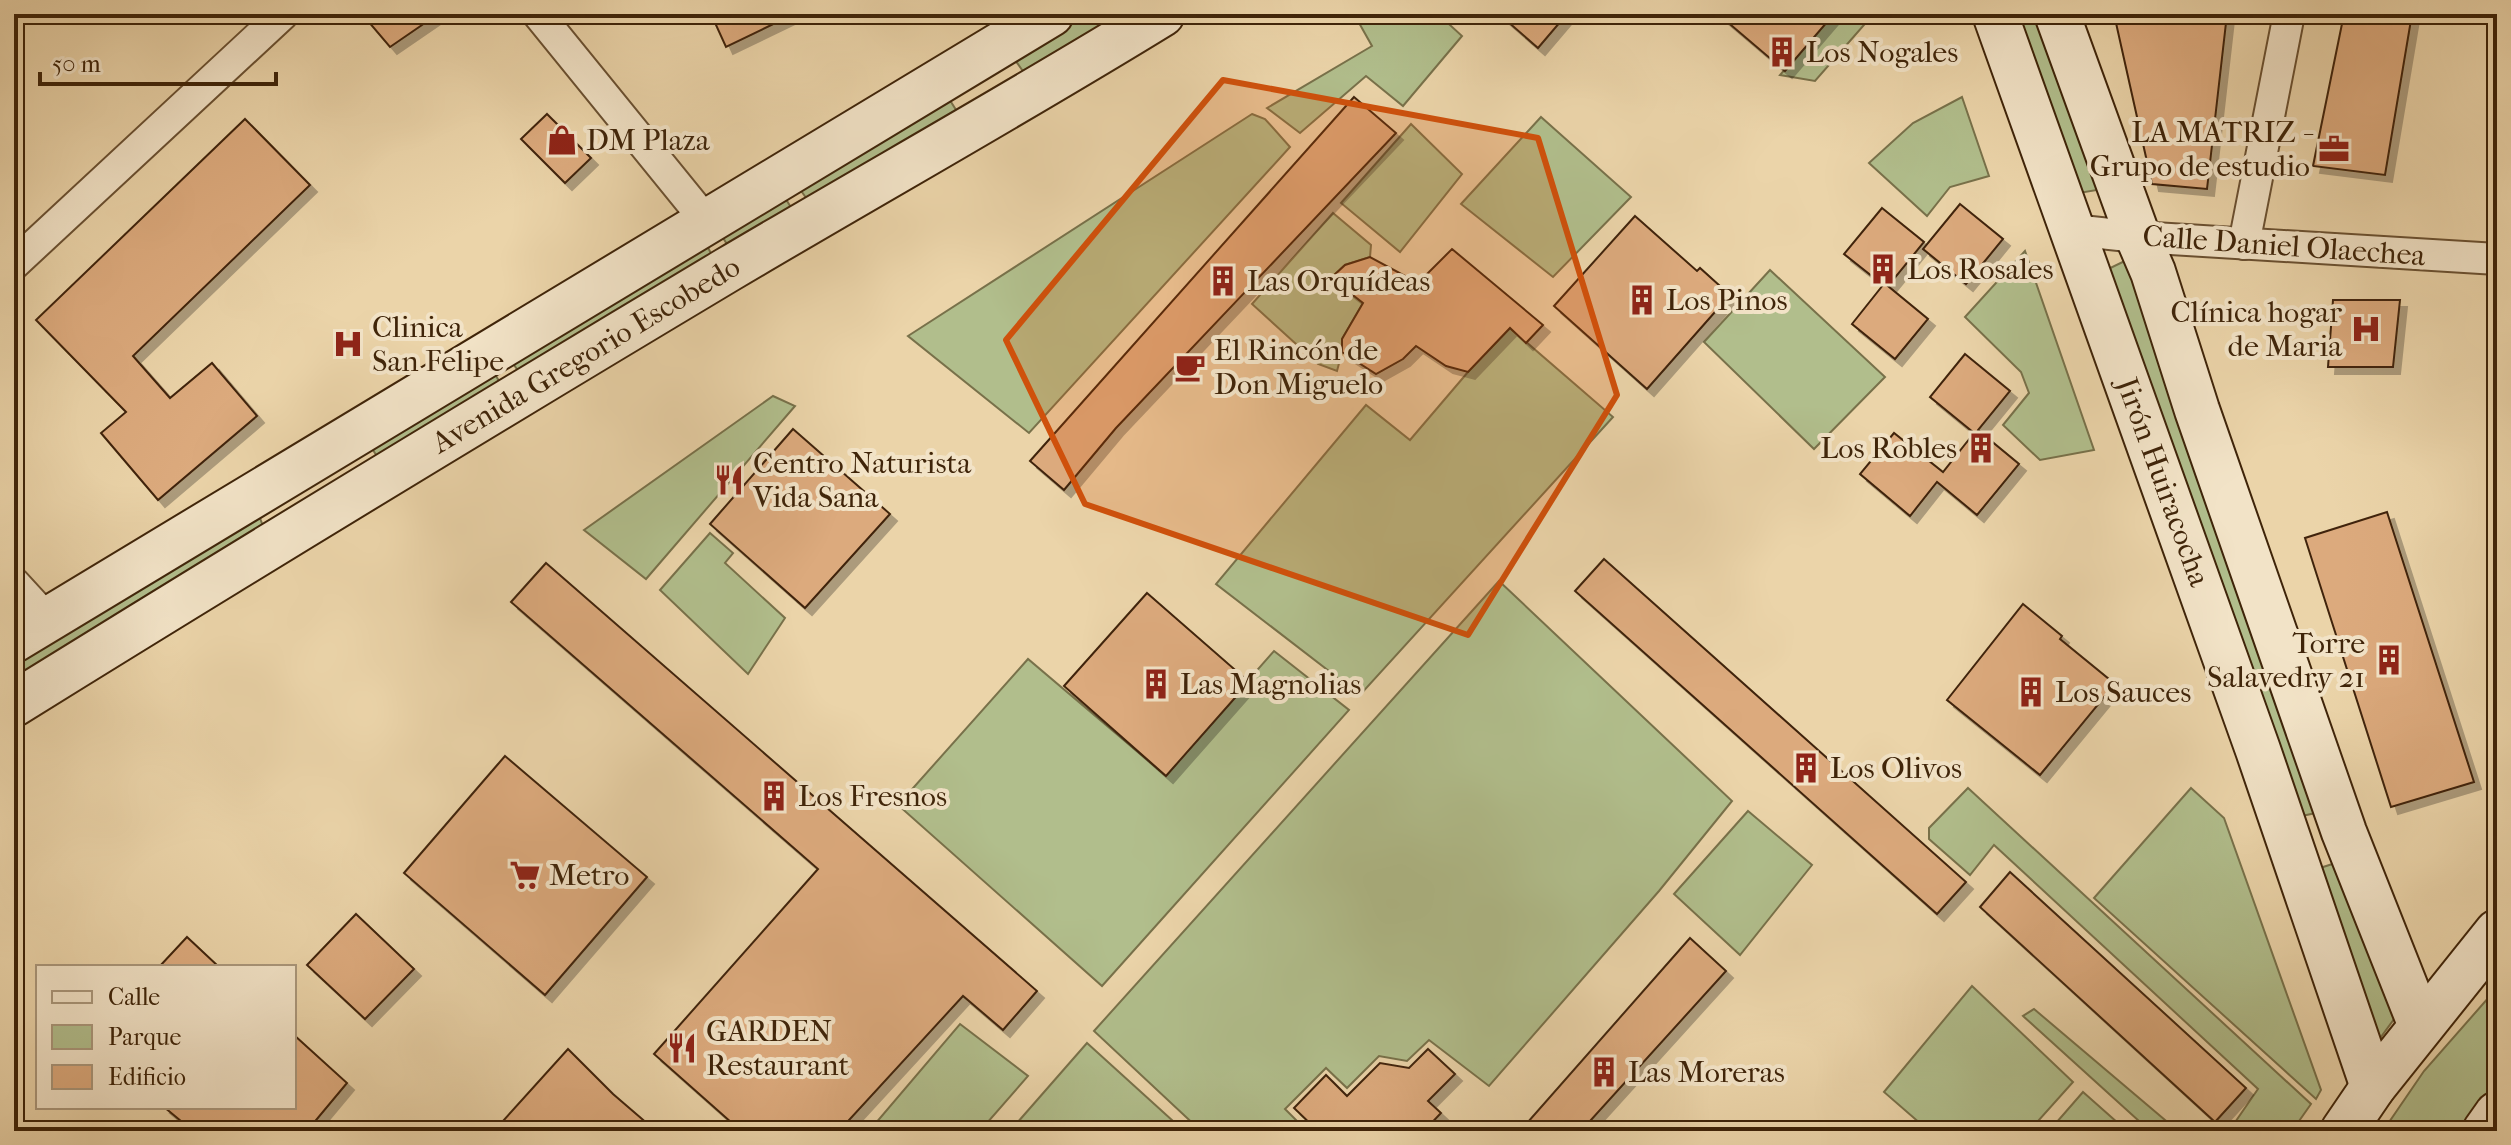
<svg xmlns="http://www.w3.org/2000/svg" width="2511" height="1145" font-family="'IM FELL French Canon',serif">
	<style>
		.green { fill: #b1be8c; stroke: #78714a; stroke-width: 2 }
		.building { fill: #dcaa7d; stroke: #3f2409; stroke-width: 2; filter: url(#shadow) }
		.lines { fill: none; stroke-linecap: round; stroke-linejoin: round }
		.street-casing { stroke: #6a5031; stroke-width: 34 }
		.secondary-casing { stroke: #3f2409; stroke-width: 48 }
		.street { stroke: #f2e3c7; stroke-width: 30 }
		.secondary { stroke: #f2e3c7; stroke-width: 44 }
		.marked { fill: #cf510c; fill-opacity: 0.2; stroke: #cf510c; stroke-width: 6; stroke-linejoin: round }
		.labels { text-anchor: middle; dominant-baseline: central; stroke-width: 8; stroke-linejoin: round; paint-order: stroke }
		.poi-label { font-size: 30px; fill: #3f2409; stroke: #f2e3c7; text-anchor: start }
		.street-label { font-size: 30px; fill: #3f2409; stroke: #f2e3c7 }
	</style>
	<defs>
		<filter id="shadow"><feDropShadow dx="7" dy="7" stdDeviation="0" flood-color="#0004"/></filter>
	</defs>
	<rect width="100%" height="100%" fill="#ebd4a9"/>
	<filter id="stains"><feTurbulence type="fractalNoise" baseFrequency=".0025" numOctaves="4"/><feColorMatrix values="0 0 0 0 .2 0 0 0 0 .09 0 0 0 0 .02 0 0 0 .5 -.17"/></filter>
	<radialGradient id="worn" r=".72"><stop offset=".6" stop-color="#630" stop-opacity="0"/><stop offset="1" stop-color="#630" stop-opacity=".3"/></radialGradient>
	<g class="green">
		<path d="M1083,14H1132L1027,77L1013,57Z"/>
		<path d="M1354,14H1438L1462,36L1403,106L1366,76L1300,133L1267,108L1372,46Z"/>
		<path d="M1816,14L1827,23L1835,14H1876L1870,18L1815,81L1780,75L1812,38Z"/>
		<path d="M2008,14H2042L2103,189L2073,194Z"/>
		<path d="M946,94L963,121L814,209L797,185Z"/>
		<path d="M1962,97L1989,176L1950,187L1927,216L1869,163L1913,123Z"/>
		<path d="M1252,114L1265,119L1290,147L1029,433L908,336Z"/>
		<path d="M1541,117L1631,197L1553,277L1461,204Z"/>
		<path d="M1411,124L1462,174L1400,252L1341,203Z"/>
		<path d="M782,193L797,217L735,257L720,233Z"/>
		<path d="M1333,213L1371,245L1370,257L1345,265L1331,278L1363,303L1342,339V352L1337,371L1318,364L1252,304Z"/>
		<path d="M704,240L715,261L522,376L506,354Z"/>
		<path d="M2025,251L2094,450L2040,460L2003,425L2029,393L2021,372L1965,317Z"/>
		<path d="M2131,258L2325,811L2297,817L2104,271Z"/>
		<path d="M1770,270L1885,377L1814,449L1704,342Z"/>
		<path d="M1510,328L1613,417L1360,695L1216,584L1366,405L1410,440L1468,372Z"/>
		<path d="M487,361L502,386L380,461L364,436Z"/>
		<path d="M773,396L795,406L646,579L584,530Z"/>
		<path d="M255,505L266,534L14,685V654Z"/>
		<path d="M710,533L733,553L725,563L785,618L748,674L660,590Z"/>
		<path d="M1499,581L1732,801L1659,891L1489,1086L1429,1040L1407,1061L1379,1056L1347,1088L1326,1068L1285,1109L1307,1131H1201L1094,1031Z"/>
		<path d="M1274,651L1349,710L1102,986L898,805L1028,659L1165,775Z"/>
		<path d="M1968,788L2311,1104L2292,1131H2229L2258,1089L1994,845L1970,875L1929,839V828Z"/>
		<path d="M2191,788L2224,818L2321,1090L2316,1099L2094,898Z"/>
		<path d="M1748,811L1812,865L1740,955L1674,894Z"/>
		<path d="M2345,860L2397,1015L2378,1041L2320,868Z"/>
		<path d="M1972,986L2073,1082L2029,1131H1929L1884,1092Z"/>
		<path d="M2497,988V1091L2467,1131H2383L2424,1071Z"/>
		<path d="M2034,1009L2178,1131H2150L2023,1016Z"/>
		<path d="M960,1024L1028,1076L980,1131H869Z"/>
		<path d="M1087,1043L1184,1131H1010Z"/>
		<path d="M2083,1092L2127,1131H2049Z"/>
	</g>
	<g class="building">
		<path d="M362,14H438L390,47Z"/>
		<path d="M711,14H794L726,47Z"/>
		<path d="M1499,14H1567L1538,48Z"/>
		<path d="M1718,14H1834L1785,71Z"/>
		<path d="M2114,14H2227L2207,189L2152,184Z"/>
		<path d="M2344,14H2412L2385,175L2313,166Z"/>
		<path d="M1354,97L1396,133L1116,428L1064,490L1030,461Z"/>
		<path d="M547,114L591,158L565,183L521,139Z"/>
		<path d="M245,119L310,185L133,356L170,398L212,363L257,416L158,500L101,433L126,412L36,320Z"/>
		<path d="M1960,204L2003,239L1966,284L1923,249Z"/>
		<path d="M1882,208L1924,242L1888,286L1928,319L1895,359L1852,324L1883,285L1844,254Z"/>
		<path d="M1635,216L1697,271L1700,268L1730,295L1647,389L1554,306Z"/>
		<path d="M1452,249L1543,325L1526,343L1510,328L1468,372L1446,366L1416,346L1403,359L1376,374L1342,352V339L1363,303L1331,278L1345,265L1370,257L1418,283Z"/>
		<path d="M2333,300H2400L2393,367H2328Z"/>
		<path d="M1965,354L2010,391L1978,430L2019,464L1977,515L1937,482L1910,516L1860,474L1894,433L1943,472L1974,433L1930,397Z"/>
		<path d="M793,429L890,514L805,608L710,524Z"/>
		<path d="M2387,512L2474,782L2391,807L2305,538Z"/>
		<path d="M1604,559L1966,882L1937,914L1575,591Z"/>
		<path d="M546,563L1037,991L1003,1030L963,996L839,1131H741L654,1054L818,869L511,602Z"/>
		<path d="M1147,593L1249,682L1166,776L1064,686Z"/>
		<path d="M2023,604L2062,636L2060,639L2115,684L2040,775L1947,700Z"/>
		<path d="M505,756L647,877L545,995L404,873Z"/>
		<path d="M2010,872L2246,1088L2215,1122L1980,907Z"/>
		<path d="M356,914L414,969L365,1019L307,965Z"/>
		<path d="M187,937L219,967H159Z"/>
		<path d="M1690,938L1726,971L1581,1131H1520Z"/>
		<path d="M294,1035L347,1083L307,1131H193L164,1107H294Z"/>
		<path d="M568,1049L613,1094L656,1131H494Z"/>
		<path d="M1428,1049L1455,1074L1428,1101L1441,1113L1424,1131H1318L1294,1108L1326,1075L1347,1096L1380,1063L1409,1068Z"/>
	</g>
	<g class="lines">
		<g class="street-casing">
			<g id="street">
				<path d="M538,14L707,222"/>
				<path d="M2072,230L2138,237L2497,259"/>
				<path d="M2244,244L2289,14"/>
				<path d="M14,264L283,14"/>
				<path d="M14,583L48,620"/>
			</g>
		</g>
		<g class="secondary-casing">
			<g id="secondary">
				<path d="M1995,14L2258,750L2373,1087"/>
				<path d="M2057,14L2138,237L2153,272L2197,410L2344,832L2421,1026"/>
				<path d="M14,640L1051,14"/>
				<path d="M14,704C251,557 488,413 727,270C872,184 1019,102 1162,14"/>
				<path d="M2343,1131L2373,1087L2497,932"/>
				<path d="M2485,1131L2497,1114"/>
			</g>
		</g>
		<use href="#street" class="street"/>
		<use href="#secondary" class="secondary"/>
	</g>
	<path class="marked" d="M1223,80L1538,138L1617,395L1468,635L1085,504L1006,340Z"/>
	<defs>
		<g id="building-bare" transform="scale(2.4)"><path d="M-4-6H4V6H1V3H-1V6H-4ZM-2.5-4.3h1.7v1.8h-1.7ZM.8-4.3h1.7v1.8H.8ZM-2.5-1h1.7V.8h-1.7ZM.8-1h1.7V.8H.8Z" fill="#8f2418" stroke="#f2e3c7" stroke-width="2.5" paint-order="stroke"/></g>
		<g id="shop-bare" transform="scale(2.4)"><path d="M-5-2.5h2.3a2.7 3.5 0 0 1 5.4 0H5L5.5 6h-11ZM-1.5-2.5h3a1.5 2.3 0 0 0-3 0Z" fill="#8f2418" stroke="#f2e3c7" stroke-width="2.5" paint-order="stroke"/></g>
		<g id="office-bare" transform="scale(2.4)"><path d="M-6-3h4V-5.5h4V-3h4V5H-6ZM-1-4.5V-3h2v-1.5ZM-6 0V1H6V0Z" fill="#8f2418" stroke="#f2e3c7" stroke-width="2.5" paint-order="stroke"/></g>
		<g id="hospital-bare" transform="scale(2.4)"><path d="M-5-5h3v3.5h4V-5h3V5h-3V1.5h-4V5h-3Z" fill="#8f2418" stroke="#f2e3c7" stroke-width="2.5" paint-order="stroke"/></g>
		<g id="cafe-bare" transform="scale(2.4)"><path d="M-5.5-4.5H6V0H3Q3 3.5 0 3.5H-2.5Q-5.5 3.5-5.5 0ZM3-3.2v2h1.7v-2ZM-6 4.5H4V6H-6Z" fill="#8f2418" stroke="#f2e3c7" stroke-width="2.5" paint-order="stroke"/></g>
		<g id="restaurant-bare" transform="scale(2.4)"><path d="M-5-6h1v4h1v-4h1v4h1v-4h1v5L-1.5 .5V6h-2V.5L-5-1ZM5-6V6H3V1.5H1.5Q1.5-4 5-6Z" fill="#8f2418" stroke="#f2e3c7" stroke-width="2.5" paint-order="stroke"/></g>
		<g id="supermarket-bare" transform="scale(2.4)"><path d="M-6-5.5h2.5l.6 2H6L4.5 2H-2.5L-4.4-4H-6ZM-1.5 3.2a1.3 1.3 0 1 0 .1 0ZM3 3.2a1.3 1.3 0 1 0 .1 0Z" fill="#8f2418" stroke="#f2e3c7" stroke-width="2.5" paint-order="stroke"/></g>
	</defs>
	<g fill-rule="evenodd">
		<use href="#building-bare" x="1782" y="52"/>
		<use href="#shop-bare" x="562" y="140"/>
		<use href="#office-bare" x="2334" y="149"/>
		<use href="#building-bare" x="1883" y="269"/>
		<use href="#building-bare" x="1223" y="281"/>
		<use href="#building-bare" x="1642" y="300"/>
		<use href="#hospital-bare" x="2366" y="329"/>
		<use href="#hospital-bare" x="348" y="344"/>
		<use href="#cafe-bare" x="1190" y="367"/>
		<use href="#building-bare" x="1981" y="448"/>
		<use href="#restaurant-bare" x="729" y="480"/>
		<use href="#building-bare" x="2389" y="660"/>
		<use href="#building-bare" x="1156" y="684"/>
		<use href="#building-bare" x="2031" y="692"/>
		<use href="#building-bare" x="1806" y="768"/>
		<use href="#building-bare" x="774" y="796"/>
		<use href="#supermarket-bare" x="525" y="875"/>
		<use href="#restaurant-bare" x="682" y="1048"/>
		<use href="#building-bare" x="1604" y="1072"/>
	</g>
	<g class="labels">
		<g class="poi-label">
			<text x="1806" y="52">Los Nogales</text>
			<text x="2310" y="132" text-anchor="end">LA MATRIZ -<tspan x="2310" dy="34">Grupo de estudio</tspan></text>
			<text x="586" y="140">DM Plaza</text>
			<text x="1907" y="269">Los Rosales</text>
			<text x="1247" y="281">Las Orquídeas</text>
			<text x="1666" y="300">Los Pinos</text>
			<text x="2342" y="312" text-anchor="end">Clínica hogar<tspan x="2342" dy="34">de Maria</tspan></text>
			<text x="372" y="327">Clinica<tspan x="372" dy="34">San Felipe</tspan></text>
			<text x="1214" y="350">El Rincón de<tspan x="1214" dy="34">Don Miguelo</tspan></text>
			<text x="1957" y="448" text-anchor="end">Los Robles</text>
			<text x="753" y="463">Centro Naturista<tspan x="753" dy="34">Vida Sana</tspan></text>
			<text x="2365" y="643" text-anchor="end">Torre<tspan x="2365" dy="34">Salavedry 21</tspan></text>
			<text x="1180" y="684">Las Magnolias</text>
			<text x="2055" y="692">Los Sauces</text>
			<text x="1830" y="768">Los Olivos</text>
			<text x="798" y="796">Los Fresnos</text>
			<text x="549" y="875">Metro</text>
			<text x="706" y="1031">GARDEN<tspan x="706" dy="34">Restaurant</tspan></text>
			<text x="1628" y="1072">Las Moreras</text>
		</g>
		<g class="street-label">
			<text transform="translate(2284 246) rotate(4)">Calle Daniel Olaechea</text>
			<text transform="translate(586 355) rotate(-31)">Avenida Gregorio Escobedo</text>
			<text transform="translate(2163 482) rotate(70)">Jirón Huiracocha</text>
		</g>
	</g>
	<rect width="2511" height="1145" fill="none" stroke="#ebd4a9" stroke-width="48"/>
	<rect x="16" y="16" width="2479" height="1113" fill="none" stroke="#3f2409" stroke-width="4"/>
	<rect x="24" y="24" width="2463" height="1097" fill="none" stroke="#3f2409" stroke-width="2"/>
	<rect x="36" y="965" width="260" height="144" fill="#f2e3c7" stroke="#aa977b" stroke-width="2"/>
	<rect x="52" y="991" width="40" height="12" fill="#f2e3c7" stroke="#aa977b" stroke-width="2"/>
	<text x="108" y="1005" font-size="24" fill="#3f2409">Calle</text>
	<rect x="52" y="1025" width="40" height="24" fill="#b1be8c" stroke="#aa977b" stroke-width="2"/>
	<text x="108" y="1045" font-size="24" fill="#3f2409">Parque</text>
	<rect x="52" y="1065" width="40" height="24" fill="#dcaa7d" stroke="#aa977b" stroke-width="2"/>
	<text x="108" y="1085" font-size="24" fill="#3f2409">Edificio</text>
	<path d="M40 72v12h236v-12" fill="none" stroke="#3f2409" stroke-width="4"/>
	<text x="52" y="72" font-size="24" fill="#3f2409" stroke="#f2e3c7" stroke-width="6" paint-order="stroke">50 m</text>
	<rect width="100%" height="100%" filter="url(#stains)"/>
	<rect width="100%" height="100%" fill="url(#worn)"/>
</svg>
